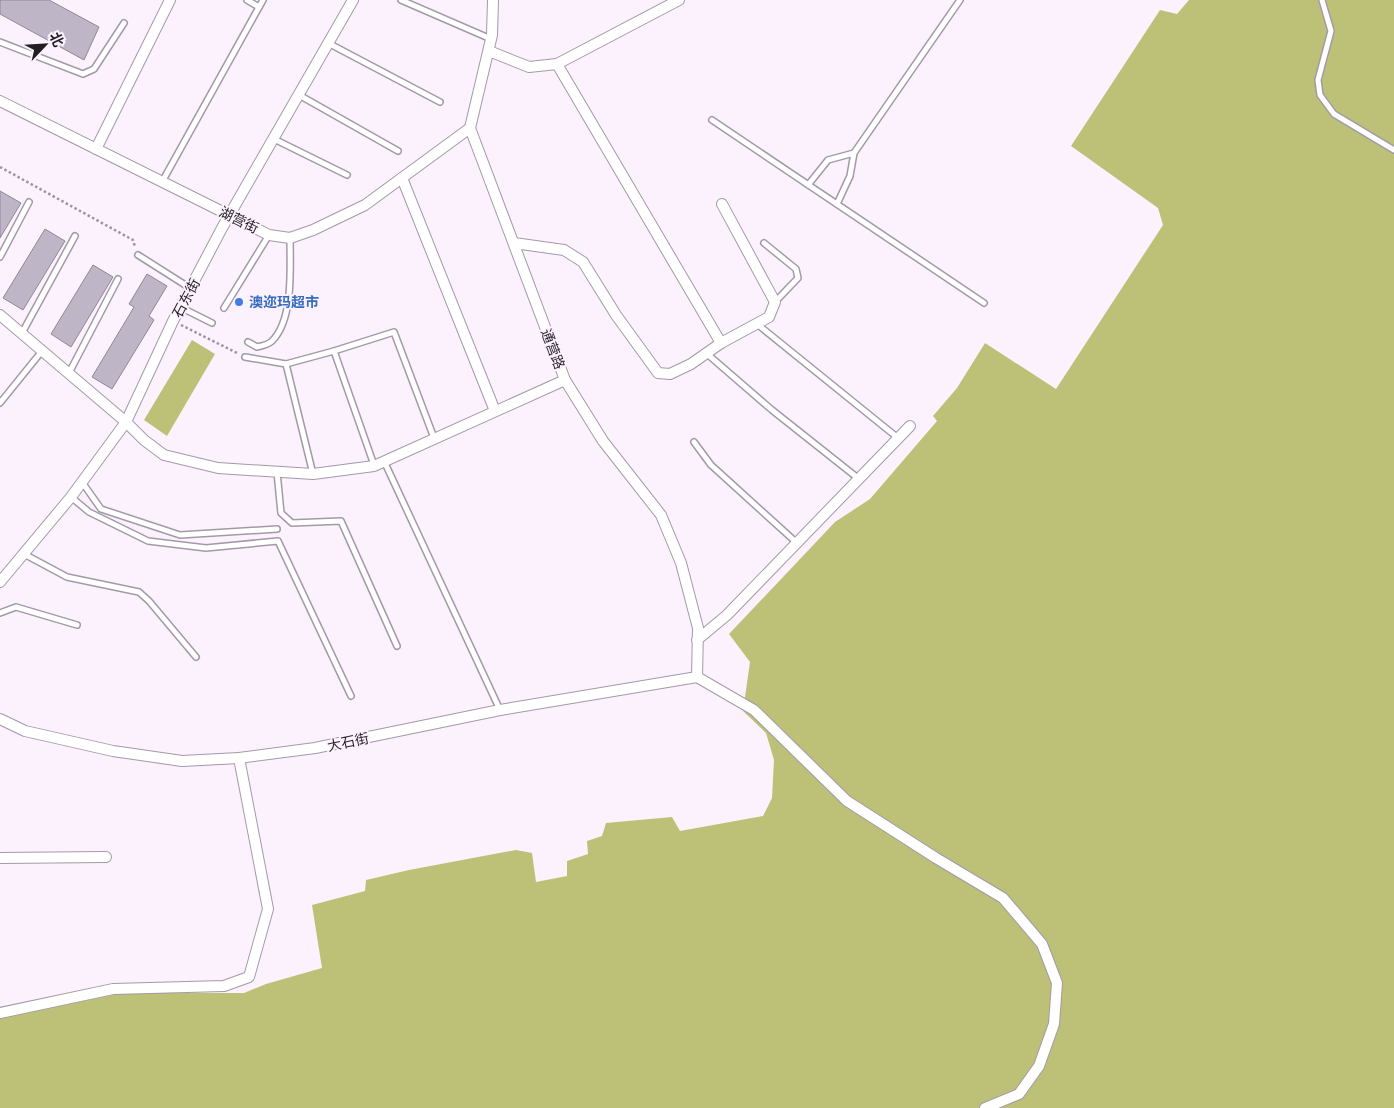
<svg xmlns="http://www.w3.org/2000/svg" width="1394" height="1108" font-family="'Archivo Narrow','Noto Sans SC',sans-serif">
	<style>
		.forest { fill: #bdc177 }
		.building { fill: #beb6c6; stroke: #908897 }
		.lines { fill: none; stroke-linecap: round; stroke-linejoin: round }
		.service-casing { stroke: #a499a8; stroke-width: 8 }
		.minor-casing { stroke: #a499a8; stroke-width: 12 }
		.path { stroke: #9c959e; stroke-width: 2.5; stroke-dasharray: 2.5 2.5; stroke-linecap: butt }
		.service { stroke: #fff; stroke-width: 5 }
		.minor { stroke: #fff; stroke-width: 10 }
		.shop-dot { fill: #3f7fe0; stroke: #fbf2fe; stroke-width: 2 }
		.labels { text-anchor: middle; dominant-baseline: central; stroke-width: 4; stroke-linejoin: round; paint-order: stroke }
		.street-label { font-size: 14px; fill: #231e24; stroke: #fbf2fe }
		.shop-label { font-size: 14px; font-weight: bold; fill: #366cbe; stroke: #fbf2fe; text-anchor: start }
	</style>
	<rect width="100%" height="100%" fill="#fbf2fe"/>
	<g class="forest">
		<path d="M1189,0H1394V1108H0V1018L122,993H244L266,984L322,968L312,905L365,891L366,880L409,870L516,850L532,853L536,882L567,876V861L588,854L587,841L602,836L606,823L672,817L680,831L763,816L772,798L774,760L766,733L743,711L750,662L729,634L835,522L870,499L937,421L933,416L957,388L985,343L1056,389L1163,225L1158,208L1071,146L1160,10L1177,14Z"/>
		<path d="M192,340L215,354L167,436L144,420Z"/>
	</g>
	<g class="building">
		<path d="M0,0H49L99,27L84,60L0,14Z"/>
		<path d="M0,191L21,203L0,238Z"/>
		<path d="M45,229L65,241L23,310L3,298Z"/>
		<path d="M93,265L113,277L71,347L51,334Z"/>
		<path d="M147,274L167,286L149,316L154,320L112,389L92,377L134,307L129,304Z"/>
	</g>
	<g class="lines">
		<g class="service-casing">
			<g id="service">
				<path d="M247,0L259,7"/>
				<path d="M401,0L491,39"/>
				<path d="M1322,0L1331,31L1318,80L1320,95L1334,114L1394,150"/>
				<path d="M0,42L83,74L94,69L124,23"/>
				<path d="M328,43L440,102"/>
				<path d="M299,95L398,151"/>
				<path d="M712,120L984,303"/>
				<path d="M274,139L347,175"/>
				<path d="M854,153L960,0"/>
				<path d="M162,182L263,0"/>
				<path d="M808,185L828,160L854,153L850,176L837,204"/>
				<path d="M764,243L796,269L798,278L775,302"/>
				<path d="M138,255L190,288"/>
				<path d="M0,257L29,202"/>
				<path d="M180,307L212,323"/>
				<path d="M224,308L269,235"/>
				<path d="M757,324L898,438"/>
				<path d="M22,333L75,236"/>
				<path d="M248,342L257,347C262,346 269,344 272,341C294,319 290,268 290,238"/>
				<path d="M334,351L394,332L434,438"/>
				<path d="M706,353L772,410L859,479"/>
				<path d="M245,357L286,364L334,351L374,465"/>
				<path d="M286,364L313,474"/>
				<path d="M69,373L118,279"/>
				<path d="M0,403L42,351"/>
				<path d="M694,442L711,465L797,543"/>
				<path d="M384,461L500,710"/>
				<path d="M277,472L281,513L292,523L341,521L397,646"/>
				<path d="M82,482L101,509L180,535L277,529"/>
				<path d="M71,497L89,512L148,541L206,548L278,541L351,696"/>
				<path d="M24,554L67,577L139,592L149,601L196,657"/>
				<path d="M0,613L16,607L77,625"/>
			</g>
		</g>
		<g class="minor-casing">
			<g id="minor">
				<path d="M493,0L492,35L470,128L565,380L603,441L661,515L681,563L698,628L697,677"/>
				<path d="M489,51L529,67L557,64L679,0"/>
				<path d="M557,64L721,343"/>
				<path d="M0,101L269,235L290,238L313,230L365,205L470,128"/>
				<path d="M96,149L170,0"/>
				<path d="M402,178L495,411"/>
				<path d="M514,243L564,250L583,262L616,315L658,373L670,374L691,364L721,343L769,317L775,302L722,204"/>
				<path d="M0,315L126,422L144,440L164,455L218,468L313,474L374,466L565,380"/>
				<path d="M0,582L71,497L126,422L173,321L222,228L353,0"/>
				<path d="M697,640L727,615L910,426"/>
				<path d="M697,677L754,710L847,801L936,858L1003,898L1042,944L1057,983L1054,1024L1039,1066L1019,1094L985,1108"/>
				<path d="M0,719L25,731L113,751L182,761L239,758L315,748L500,710L697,677"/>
				<path d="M0,858L106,857"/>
				<path d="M0,1013L113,989L224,986L249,977L268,909L239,758"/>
			</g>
		</g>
		<g class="path">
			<path d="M0,167L133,240L135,247"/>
			<path d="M181,325L239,354"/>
		</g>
		<use href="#service" class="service"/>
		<use href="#minor" class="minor"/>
	</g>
	<circle class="shop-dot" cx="239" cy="302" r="5"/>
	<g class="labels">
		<g class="street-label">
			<text transform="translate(239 220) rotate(26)">湖营街</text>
			<text transform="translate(186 298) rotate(-62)">石东街</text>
			<text transform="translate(553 349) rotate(69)">通营路</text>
			<text transform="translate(348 742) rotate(-12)">大石街</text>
		</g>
		<g class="shop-label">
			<text x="249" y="302">澳迩玛超市</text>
		</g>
	</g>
	<g transform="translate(45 45) rotate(65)" stroke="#fbf2fe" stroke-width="4" paint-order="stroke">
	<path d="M0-4L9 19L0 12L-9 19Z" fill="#231e24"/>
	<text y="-8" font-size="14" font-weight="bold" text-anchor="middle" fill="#231e24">北</text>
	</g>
</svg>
